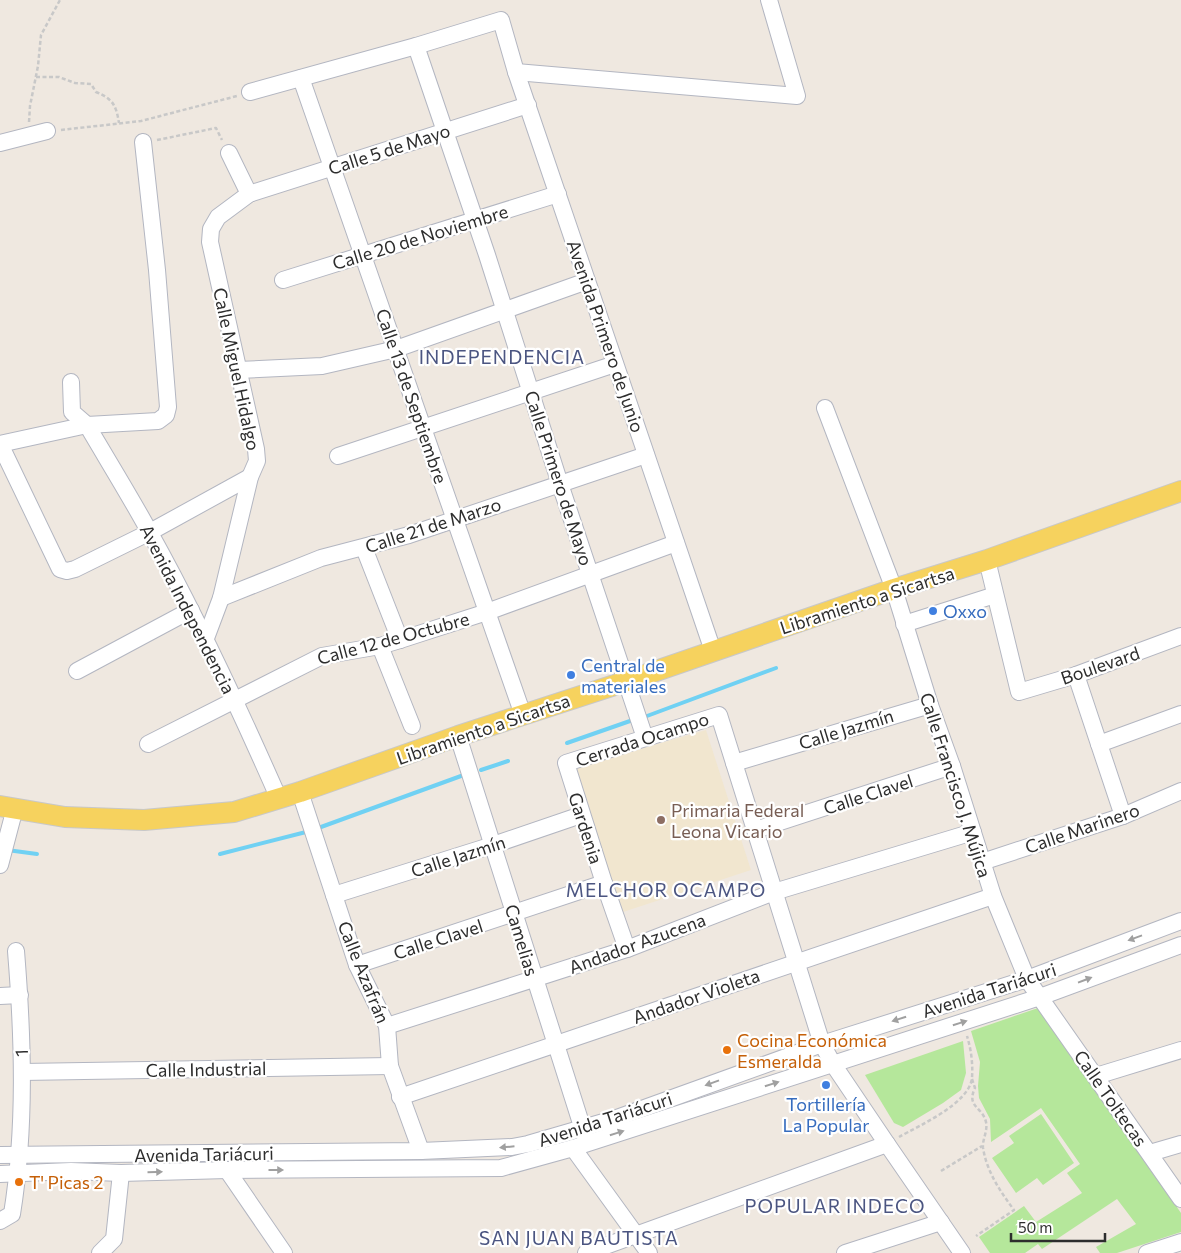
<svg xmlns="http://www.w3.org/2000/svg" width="1181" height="1253" font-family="Commissioner,sans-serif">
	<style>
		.education { fill: #f1e6cf }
		.green { fill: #b5e79b }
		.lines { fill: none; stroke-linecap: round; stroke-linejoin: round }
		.stream { stroke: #70d1f3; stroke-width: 4 }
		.minor-casing { stroke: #b3b6c1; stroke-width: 18 }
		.major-casing { stroke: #c8c8c8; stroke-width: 22 }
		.path { stroke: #c8c8c8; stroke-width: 2.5; stroke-dasharray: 4 2.5; stroke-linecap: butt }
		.minor { stroke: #fff; stroke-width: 16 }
		.major { stroke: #f6d25e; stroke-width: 20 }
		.oneway { fill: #a0a0a0 }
		.shop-dot { fill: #3f7fe0; stroke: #fff; stroke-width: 2 }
		.education-dot { fill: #8d6e63; stroke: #fff; stroke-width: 2 }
		.food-dot { fill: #e8710a; stroke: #fff; stroke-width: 2 }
		.labels { text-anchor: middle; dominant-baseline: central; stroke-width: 4.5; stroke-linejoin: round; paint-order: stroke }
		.street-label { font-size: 18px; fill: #2d2d2d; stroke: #fff }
		.shop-label { font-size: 18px; fill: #366cbe; stroke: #fff; text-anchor: start }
		.education-label { font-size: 18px; fill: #785e54; stroke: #fff; text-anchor: start }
		.food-label { font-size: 18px; fill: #c56008; stroke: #fff; text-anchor: start }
		.neighbourhood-label { font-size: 19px; letter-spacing: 1px; fill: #4b5581; stroke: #fff }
	</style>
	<rect width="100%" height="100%" fill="#efe8e0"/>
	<path class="education" d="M706,730L751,870L620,913L571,769Z"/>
	<g class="green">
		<path d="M1038,1008L1181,1213V1232L1117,1253H1100L1096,1247L1136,1224L1117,1199L1042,1249L1038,1244L1025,1253H990L979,1237L1024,1206L1036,1222L1082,1193L1067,1173L1080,1164L1041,1108L991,1142L990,1119L979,1098L978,1086L980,1062L971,1031Z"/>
		<path d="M963,1041L966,1073L961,1090L943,1103L903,1127L894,1123L865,1075Z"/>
		<path d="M1041,1114L1074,1163L1043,1185L1037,1178L1016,1193L992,1158L1014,1143L1009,1136Z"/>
	</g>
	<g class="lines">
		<g class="stream">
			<path d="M647,716L776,668"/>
			<path d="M567,743L630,721"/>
			<path d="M481,770L508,761"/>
			<path d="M321,827L461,776"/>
			<path d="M7,850L37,854"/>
			<path d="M220,854L306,832"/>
		</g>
		<g class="minor-casing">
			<g id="minor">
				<path d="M416,46L487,255L560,484L645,738"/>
				<path d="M516,72L797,96L769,0"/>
				<path d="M301,78L523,715"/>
				<path d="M250,92L416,46L501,20L516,72L713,651"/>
				<path d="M0,143L47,131"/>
				<path d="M229,153L249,194"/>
				<path d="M283,280L558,194"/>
				<path d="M238,370L322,366L396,349L587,281"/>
				<path d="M71,382L72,412L87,425C108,461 130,496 150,533C198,619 239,708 279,799"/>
				<path d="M825,408L894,589L930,705L952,766L993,896L1027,979L1181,1199"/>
				<path d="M0,444L87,425L158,421L166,415L168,407L157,270L143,142"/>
				<path d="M0,444L60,569L67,571L75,569L150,532L250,477"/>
				<path d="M338,456L615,364"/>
				<path d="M364,548L400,640"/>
				<path d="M987,560L1019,692L1076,675L1181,636"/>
				<path d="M221,598L321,558L409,535L646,455"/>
				<path d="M904,624L995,595"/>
				<path d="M206,638L221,598L250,477L257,461L256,449L210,242L211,229L218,217L249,194L528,105"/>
				<path d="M380,646L412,726"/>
				<path d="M77,671L191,610"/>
				<path d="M1076,675L1123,816"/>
				<path d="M458,736L586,1139"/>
				<path d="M148,744L322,656L380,646L400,640L487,612L676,543"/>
				<path d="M1099,744L1181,714"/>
				<path d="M734,763L930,705"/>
				<path d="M300,792L357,965L387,1026L390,1066L421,1151"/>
				<path d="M755,830L952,766"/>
				<path d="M982,862L1123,816L1181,791"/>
				<path d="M0,865L15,808"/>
				<path d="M334,895L493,845L581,815"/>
				<path d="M627,949L604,883L566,763L719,715L822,1044L833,1064L887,1144L962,1253"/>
				<path d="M357,965L604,883"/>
				<path d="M0,996L20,995"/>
				<path d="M387,1026L627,949L774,892L973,832"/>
				<path d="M22,1072L390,1066"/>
				<path d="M1096,1076L1181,1050"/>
				<path d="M400,1097L993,896"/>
				<path d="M573,1148L649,1253"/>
				<path d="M1150,1153L1181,1144"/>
				<path d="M0,1155L421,1151L512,1147L528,1144L614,1119L822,1044L1027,979L1181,921"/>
				<path d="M227,1170L284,1253"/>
				<path d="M0,1174L71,1171L121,1173L227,1170L501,1168L573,1148L1040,997L1181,945"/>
				<path d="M0,1221L12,1214C26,1127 23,1038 16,951"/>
				<path d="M100,1253L114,1239L121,1173"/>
				<path d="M586,1253L887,1144"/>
				<path d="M845,1253L941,1222"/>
				<path d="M1147,1253L1181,1242"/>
			</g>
		</g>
		<g class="major-casing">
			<path id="major" d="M0,806L65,817L144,820L234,812L300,792L458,736L627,681L894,589L987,560L1181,491"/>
		</g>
		<g class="path">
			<path d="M36,77H59L75,83L91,84L96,92C113,99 116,105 119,123"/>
			<path d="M29,122L30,106L38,66L41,35L60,0"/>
			<path d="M61,130L141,121L237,96"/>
			<path d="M157,140L216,128L222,140"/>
			<path d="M972,1079L975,1088C966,1107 982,1106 986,1122C988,1131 982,1140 983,1148C987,1172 1000,1191 1014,1210L976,1236"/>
			<path d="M899,1137C920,1125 969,1104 972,1078C973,1063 971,1049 967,1036"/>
			<path d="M941,1171L982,1146"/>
		</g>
		<use href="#minor" class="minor"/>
		<use href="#major" class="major"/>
	</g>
	<defs><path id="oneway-solid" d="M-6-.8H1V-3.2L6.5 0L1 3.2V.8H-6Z" transform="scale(1.25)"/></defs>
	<g class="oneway">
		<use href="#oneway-solid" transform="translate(1135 938) rotate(160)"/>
		<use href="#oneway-solid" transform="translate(1085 980) rotate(-21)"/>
		<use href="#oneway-solid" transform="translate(899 1019) rotate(162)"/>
		<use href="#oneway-solid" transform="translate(960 1023) rotate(-18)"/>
		<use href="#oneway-solid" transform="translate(712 1083) rotate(160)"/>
		<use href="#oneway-solid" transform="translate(772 1084) rotate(-18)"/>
		<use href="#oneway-solid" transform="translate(617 1133) rotate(-18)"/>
		<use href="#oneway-solid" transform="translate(507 1147) rotate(175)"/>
		<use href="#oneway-solid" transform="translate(276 1170)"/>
		<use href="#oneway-solid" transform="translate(155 1172) rotate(-2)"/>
	</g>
	<g class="shop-dot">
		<circle cx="933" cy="611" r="5"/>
		<circle cx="571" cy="675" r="5"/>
		<circle cx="826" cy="1085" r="5"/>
	</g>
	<circle class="education-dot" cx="661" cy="820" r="5"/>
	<g class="food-dot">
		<circle cx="727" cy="1050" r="5"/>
		<circle cx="19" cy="1182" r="5"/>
	</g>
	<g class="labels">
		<g class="street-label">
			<text transform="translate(389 149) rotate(-18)">Calle 5 de Mayo</text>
			<text transform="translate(420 237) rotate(-17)">Calle 20 de Noviembre</text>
			<text transform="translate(606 336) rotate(71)">Avenida Primero de Junio</text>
			<text transform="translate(237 369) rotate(78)">Calle Miguel Hidalgo</text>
			<text transform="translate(412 396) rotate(71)">Calle 13 de Septiembre</text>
			<text transform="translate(559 478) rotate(72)">Calle Primero de Mayo</text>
			<text transform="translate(433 525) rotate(-18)">Calle 21 de Marzo</text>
			<text transform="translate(867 600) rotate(-18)">Libramiento a Sicartsa</text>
			<text transform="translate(188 609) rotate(63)">Avenida Independencia</text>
			<text transform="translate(393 638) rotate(-15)">Calle 12 de Octubre</text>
			<text transform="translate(1100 665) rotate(-19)">Boulevard</text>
			<text transform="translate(483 729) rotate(-19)">Libramiento a Sicartsa</text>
			<text transform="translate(846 729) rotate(-17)">Calle Jazmín</text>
			<text transform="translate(642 739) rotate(-18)">Cerrada Ocampo</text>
			<text transform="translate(956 785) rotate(72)">Calle Francisco J. Mújica</text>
			<text transform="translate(868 794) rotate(-18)">Calle Clavel</text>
			<text transform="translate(586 828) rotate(72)">Gardenia</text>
			<text transform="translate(1082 828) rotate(-19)">Calle Marinero</text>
			<text transform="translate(458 856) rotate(-18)">Calle Jazmín</text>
			<text transform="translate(438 939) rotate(-18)">Calle Clavel</text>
			<text transform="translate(522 940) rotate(73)">Camelias</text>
			<text transform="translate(637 943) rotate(-20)">Andador Azucena</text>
			<text transform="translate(364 972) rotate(68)">Calle Azafrán</text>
			<text transform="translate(989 990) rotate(-18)">Avenida Tariácuri</text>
			<text transform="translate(696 996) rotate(-19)">Andador Violeta</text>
			<text transform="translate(21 1053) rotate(-91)">1</text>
			<text transform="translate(206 1069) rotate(-1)">Calle Industrial</text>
			<text transform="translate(1111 1098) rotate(55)">Calle Toltecas</text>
			<text transform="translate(605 1119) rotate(-18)">Avenida Tariácuri</text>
			<text transform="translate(204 1154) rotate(-1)">Avenida Tariácuri</text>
		</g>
		<g class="shop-label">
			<text x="943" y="611">Oxxo</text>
			<text x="581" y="665">Central de<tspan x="581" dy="21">materiales</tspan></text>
			<text x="826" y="1104" text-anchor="middle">Tortillería<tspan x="826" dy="21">La Popular</tspan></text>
		</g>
		<g class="education-label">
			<text x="671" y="810">Primaria Federal<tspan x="671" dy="21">Leona Vicario</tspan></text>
		</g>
		<g class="food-label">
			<text x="737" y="1040">Cocina Económica<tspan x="737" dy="21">Esmeralda</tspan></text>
			<text x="29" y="1182">T' Picas 2</text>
		</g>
		<g class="neighbourhood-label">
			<text x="502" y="356">INDEPENDENCIA</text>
			<text x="666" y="889">MELCHOR OCAMPO</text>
			<text x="835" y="1205">POPULAR INDECO</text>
			<text x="579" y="1237">SAN JUAN BAUTISTA</text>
		</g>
	</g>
	<path d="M1011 1233v8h94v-8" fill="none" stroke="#2d2d2d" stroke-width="2.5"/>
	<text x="1018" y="1233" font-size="15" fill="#2d2d2d" stroke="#ffffff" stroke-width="4" paint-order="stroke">50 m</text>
</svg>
